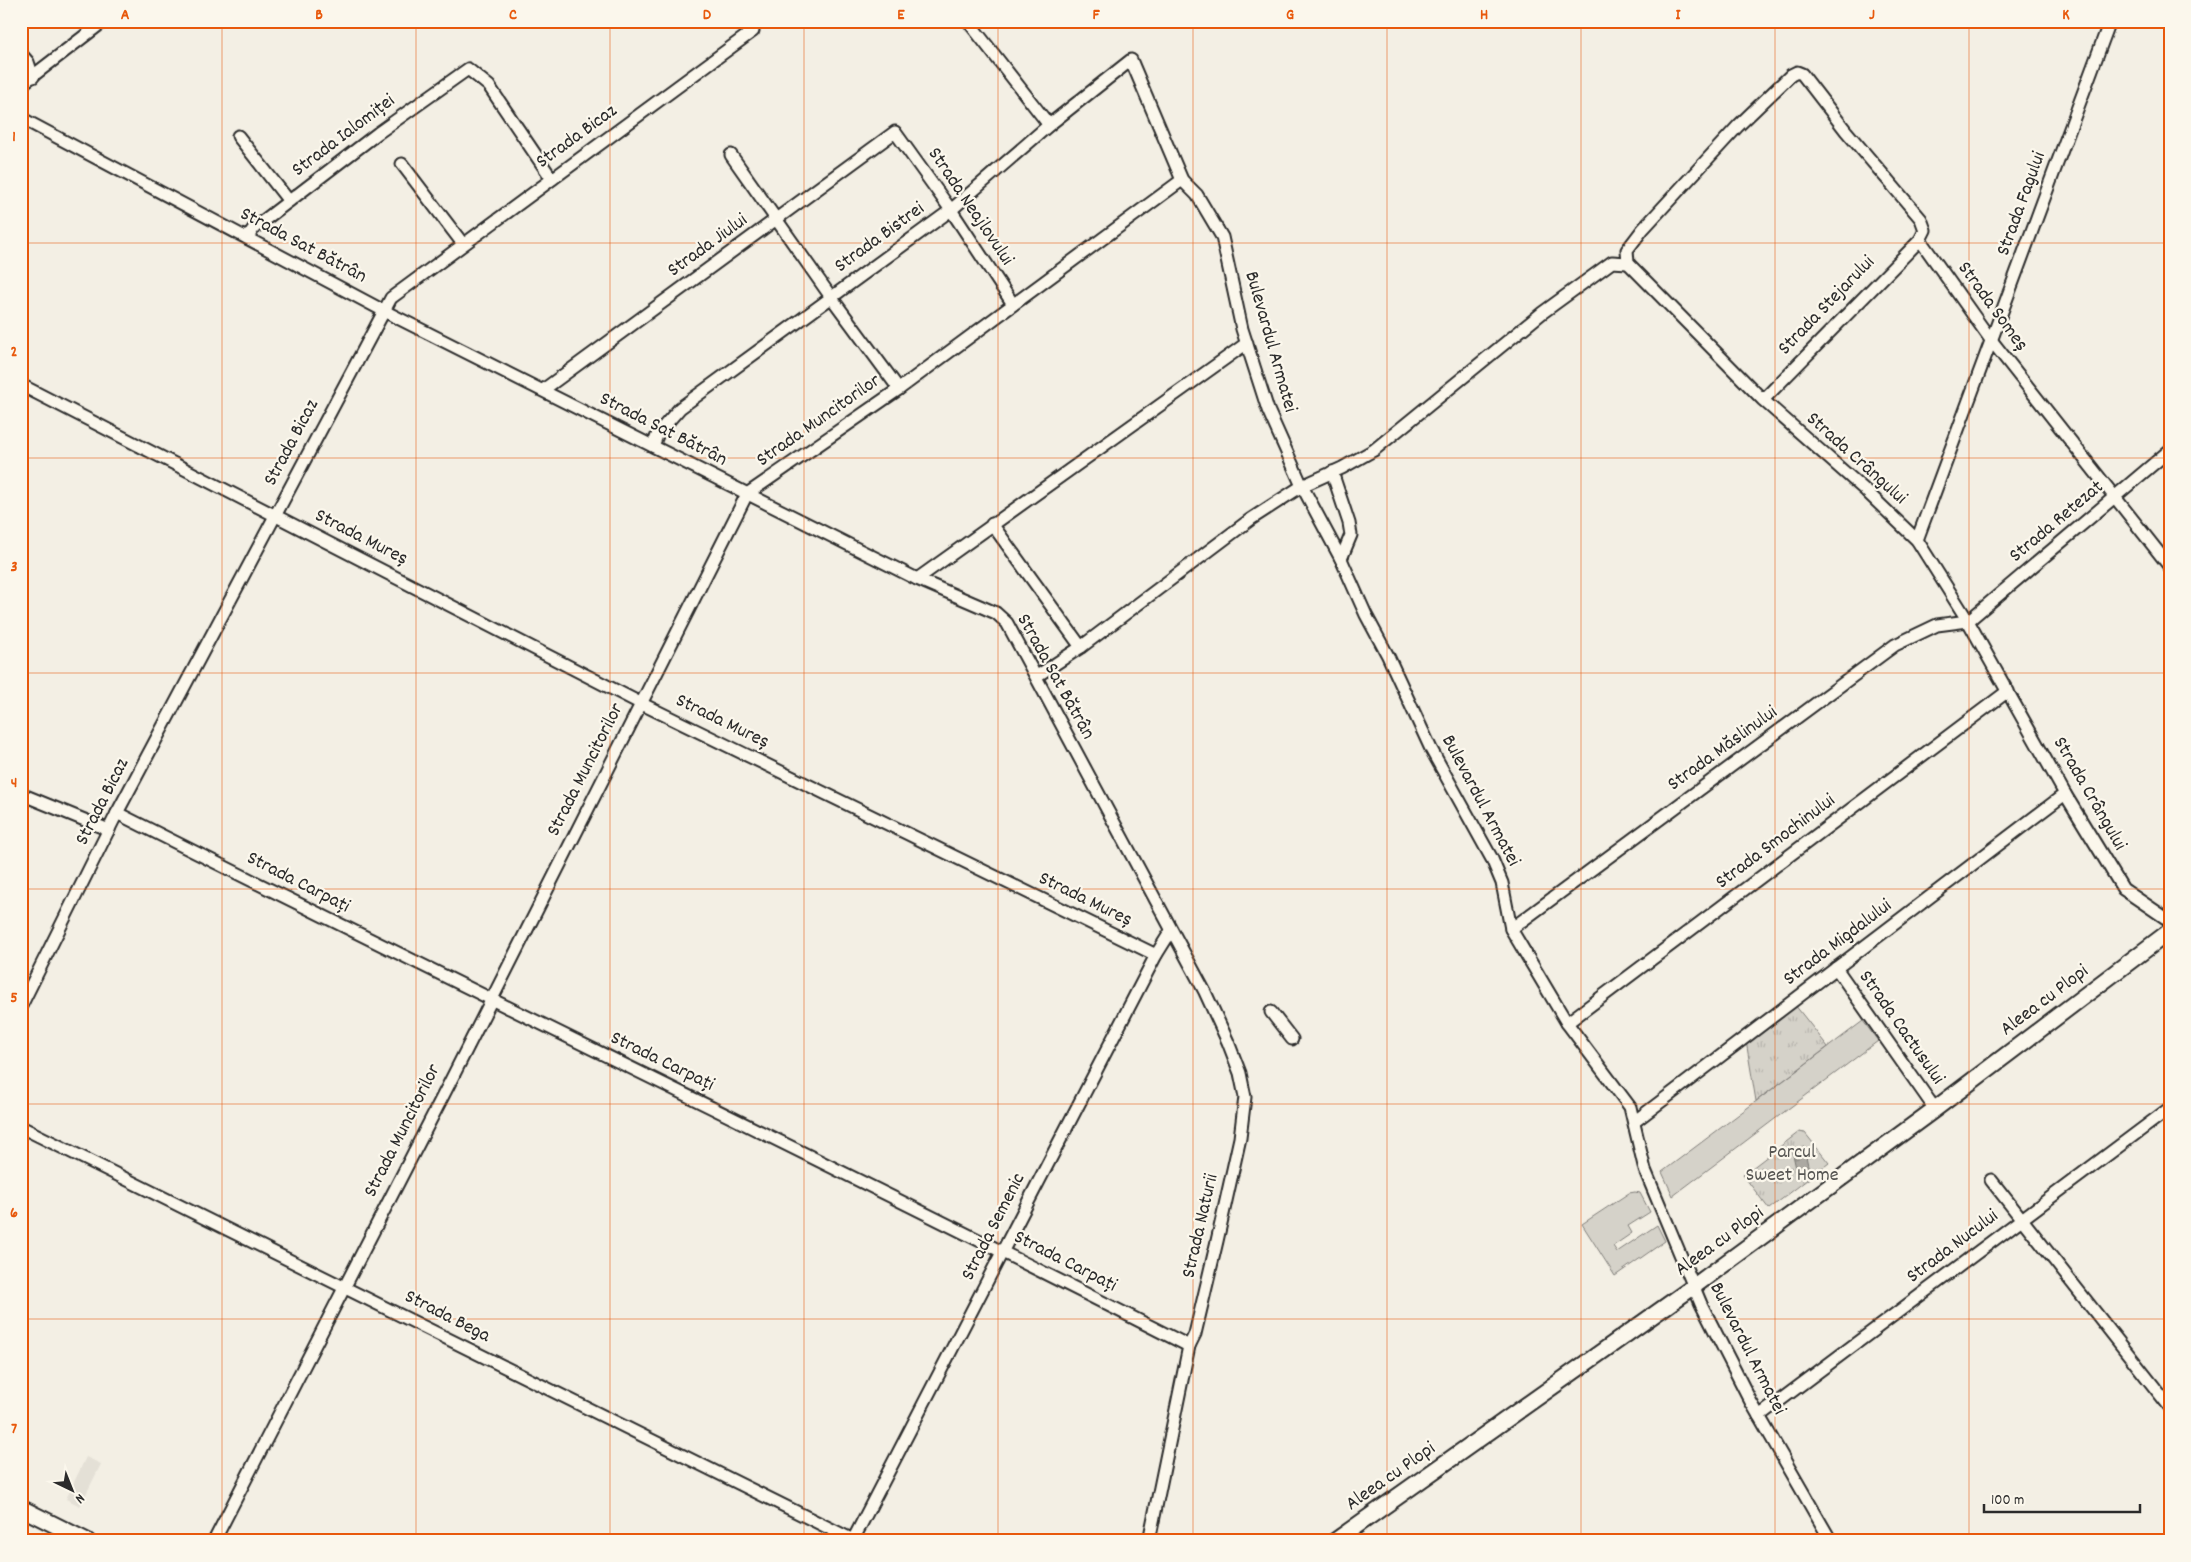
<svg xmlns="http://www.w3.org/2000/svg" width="2191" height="1562" font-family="Dekko,sans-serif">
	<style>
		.built { fill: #e4e0d6 }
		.green { fill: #d5d2c9; stroke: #807e7a }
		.park { fill: url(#park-tufts); stroke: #807e7a }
		.water { fill: url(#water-waves); stroke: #787772 }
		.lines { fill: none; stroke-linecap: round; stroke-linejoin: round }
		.street-casing { stroke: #2b2b2b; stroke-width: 15 }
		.secondary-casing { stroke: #2b2b2b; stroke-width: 19 }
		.street { stroke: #fbf7ec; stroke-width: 11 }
		.secondary { stroke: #fbf7ec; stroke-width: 15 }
		.grid { fill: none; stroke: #e8590c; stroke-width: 1; stroke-opacity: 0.55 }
		.labels { text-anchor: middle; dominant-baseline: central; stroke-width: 4.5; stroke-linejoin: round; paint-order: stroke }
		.street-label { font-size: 20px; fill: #2b2b2b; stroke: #fbf7ec }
		.park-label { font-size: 20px; fill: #565552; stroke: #fbf7ec }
		.neatline { fill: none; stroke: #e8590c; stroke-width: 2 }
		.grid-label { font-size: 16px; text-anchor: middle; font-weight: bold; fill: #e8590c }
	</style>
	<defs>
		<pattern id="park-tufts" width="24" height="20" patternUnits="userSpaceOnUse" patternTransform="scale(1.25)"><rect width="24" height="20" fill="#d5d2c9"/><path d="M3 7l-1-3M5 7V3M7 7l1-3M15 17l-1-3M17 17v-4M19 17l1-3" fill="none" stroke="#b7b4ad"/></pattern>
		<pattern id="water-waves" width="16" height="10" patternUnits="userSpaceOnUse" patternTransform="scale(1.25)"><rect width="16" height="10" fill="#aca9a2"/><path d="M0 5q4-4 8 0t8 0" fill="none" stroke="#8c8a84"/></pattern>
	</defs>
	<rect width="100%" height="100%" fill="#f3efe4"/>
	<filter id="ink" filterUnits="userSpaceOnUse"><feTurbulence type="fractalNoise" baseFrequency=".02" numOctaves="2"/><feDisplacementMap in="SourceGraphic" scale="10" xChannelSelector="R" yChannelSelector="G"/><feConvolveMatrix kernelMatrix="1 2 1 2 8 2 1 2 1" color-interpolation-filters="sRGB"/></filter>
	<g filter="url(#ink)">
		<path class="built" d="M86,1457L101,1464L80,1506L66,1499Z"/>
		<g class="green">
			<path d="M1863,1021L1878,1041L1673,1196L1662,1172Z"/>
			<path d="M1635,1192L1640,1193L1650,1212L1628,1226L1632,1233L1613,1246L1617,1252L1657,1225L1665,1241L1615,1276L1582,1224L1629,1193Z"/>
		</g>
		<g class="park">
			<path d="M1795,1005L1828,1047L1756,1101L1746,1041Z"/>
			<path d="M1799,1132L1805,1133L1829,1163L1769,1209L1743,1175Z"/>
		</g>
		<path class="water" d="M1804,1147L1809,1170L1797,1173L1792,1150Z"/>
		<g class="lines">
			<g class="street-casing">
				<g id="street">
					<path d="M968,21L1049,125"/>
					<path d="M2167,21L2170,24"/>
					<path d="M21,54L28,62L33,77"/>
					<path d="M21,85L104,21"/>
					<path d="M21,118L384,311L917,579L996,613L1007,623L1205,992L1228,1042L1240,1073L1245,1097L1240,1138L1217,1241L1195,1334L1189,1346L1149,1541"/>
					<path d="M238,136L289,201"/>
					<path d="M731,155L831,297L899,389"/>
					<path d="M402,164L463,244"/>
					<path d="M247,238L254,228L378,133L468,69L489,86L552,179"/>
					<path d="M1920,240L1991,340L2170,567"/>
					<path d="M21,385L640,703L1156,955"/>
					<path d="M543,390L895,132L951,210L1013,304"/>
					<path d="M1763,400L1920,240L1925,230L1921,219L1846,131L1802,74L1797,72L1791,75L1738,126L1643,229L1627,250L1628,263L1763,400L1866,491L1917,540L1968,621L2065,794L2123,889L2170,921"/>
					<path d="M653,446L658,433L680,408L951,210L1049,125L1131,60L1182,180L1197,195L1222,237L1242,329L1268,410L1302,486L1341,559L1366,615L1388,656L1431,749L1492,859L1502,883L1511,929L1567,1023L1630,1107L1645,1170L1701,1304L1751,1402L1831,1541"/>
					<path d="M1332,472L1349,523L1351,535L1341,559"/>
					<path d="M992,524L1081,647"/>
					<path d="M1917,540L2110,21"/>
					<path d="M917,579L1247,343"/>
					<path d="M1968,621L2170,450"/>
					<path d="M1037,676L1081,647L1251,519L1302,486L1342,468L1374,450L1542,313L1612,262L1628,263"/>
					<path d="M21,794L109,830"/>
					<path d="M117,813C474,993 834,1165 1189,1346"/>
					<path d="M1511,929L1895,645L1937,625L1968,621"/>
					<path d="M1836,968L1935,1109"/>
					<path d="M21,1006L117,813L391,298L753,31"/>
					<path d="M1271,1012L1292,1039"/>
					<path d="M1567,1023L2008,691"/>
					<path d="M1634,1122L2065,794"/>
					<path d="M21,1127L853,1540L1156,955L1171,931"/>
					<path d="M1991,1180L2170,1407"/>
					<path d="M1759,1416L2170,1108"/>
					<path d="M214,1541L448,1086L747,494L899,389L1182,180"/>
				</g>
			</g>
			<g class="secondary-casing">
				<g id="secondary">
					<path d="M21,1508L87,1541"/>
					<path d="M852,1541H855"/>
					<path d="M1335,1541L1693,1287L1935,1109L2170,931"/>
				</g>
			</g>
			<use href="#street" class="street"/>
			<use href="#secondary" class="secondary"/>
		</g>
	</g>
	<path class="grid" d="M222,21V1541M416,21V1541M610,21V1541M804,21V1541M998,21V1541M1193,21V1541M1387,21V1541M1581,21V1541M1775,21V1541M1969,21V1541M21,243H2170M21,458H2170M21,673H2170M21,889H2170M21,1104H2170M21,1319H2170"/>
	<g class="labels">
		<g class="street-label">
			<text transform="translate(344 136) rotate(-37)">Strada Ialomiței</text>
			<text transform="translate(577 137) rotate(-36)">Strada Bicaz</text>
			<text transform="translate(2022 204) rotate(-70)">Strada Fagului</text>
			<text transform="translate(970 207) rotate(56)">Strada Neajlovului</text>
			<text transform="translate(880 238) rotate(-36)">Strada Bistrei</text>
			<text transform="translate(303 246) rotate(28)">Strada Sat Bătrân</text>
			<text transform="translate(708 246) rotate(-36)">Strada Jiului</text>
			<text transform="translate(1827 306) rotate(-46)">Strada Stejarului</text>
			<text transform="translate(1992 307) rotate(54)">Strada Someș</text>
			<text transform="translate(1270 342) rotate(74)">Bulevardul Armatei</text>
			<text transform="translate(819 421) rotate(-35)">Strada Muncitorilor</text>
			<text transform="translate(663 430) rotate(27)">Strada Sat Bătrân</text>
			<text transform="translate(292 443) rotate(-62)">Strada Bicaz</text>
			<text transform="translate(1856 459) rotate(42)">Strada Crângului</text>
			<text transform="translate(2057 522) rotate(-40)">Strada Retezat</text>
			<text transform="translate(361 538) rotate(27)">Strada Mureș</text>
			<text transform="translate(1055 677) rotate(61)">Strada Sat Bătrân</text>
			<text transform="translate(722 722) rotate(26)">Strada Mureș</text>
			<text transform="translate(1723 749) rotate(-36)">Strada Măslinului</text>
			<text transform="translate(586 770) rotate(-63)">Strada Muncitorilor</text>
			<text transform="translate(2089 794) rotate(60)">Strada Crângului</text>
			<text transform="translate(1480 801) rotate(62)">Bulevardul Armatei</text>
			<text transform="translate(103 802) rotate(-63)">Strada Bicaz</text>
			<text transform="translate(1776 842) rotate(-37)">Strada Smochinului</text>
			<text transform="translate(298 883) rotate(27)">Strada Carpați</text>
			<text transform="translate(1085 900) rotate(26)">Strada Mureș</text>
			<text transform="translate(1838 943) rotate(-37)">Strada Migdalului</text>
			<text transform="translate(2045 1001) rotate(-37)">Aleea cu Plopi</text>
			<text transform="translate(1901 1028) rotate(55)">Strada Cactusului</text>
			<text transform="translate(662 1062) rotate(26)">Strada Carpați</text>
			<text transform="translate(403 1131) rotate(-63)">Strada Muncitorilor</text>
			<text transform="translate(1201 1226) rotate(-77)">Strada Naturii</text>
			<text transform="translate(994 1227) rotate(-63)">Strada Semenic</text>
			<text transform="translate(1720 1242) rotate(-36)">Aleea cu Plopi</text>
			<text transform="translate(1953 1247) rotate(-37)">Strada Nucului</text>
			<text transform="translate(1065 1262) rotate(27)">Strada Carpați</text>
			<text transform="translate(447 1317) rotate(27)">Strada Bega</text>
			<text transform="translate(1747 1349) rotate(63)">Bulevardul Armatei</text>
			<text transform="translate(1391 1477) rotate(-35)">Aleea cu Plopi</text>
		</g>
		<g class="park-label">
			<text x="1792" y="1153">Parcul<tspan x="1792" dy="23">Sweet Home</tspan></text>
		</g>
	</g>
	<rect width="2191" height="1562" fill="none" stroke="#fbf7ec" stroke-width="55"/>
	<g transform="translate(72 1490) rotate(137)" stroke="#fbf7ec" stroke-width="4" paint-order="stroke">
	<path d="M0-4L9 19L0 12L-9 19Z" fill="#2b2b2b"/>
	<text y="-8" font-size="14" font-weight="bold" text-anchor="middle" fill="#2b2b2b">N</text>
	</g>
	<path d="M1984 1504v8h156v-8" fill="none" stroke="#2b2b2b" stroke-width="2.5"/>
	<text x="1991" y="1504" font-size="15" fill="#2b2b2b" stroke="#fbf7ec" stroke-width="4" paint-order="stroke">100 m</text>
	<rect x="28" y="28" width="2136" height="1506" class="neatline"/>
	<g class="grid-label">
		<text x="125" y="19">A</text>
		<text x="319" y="19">B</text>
		<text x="513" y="19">C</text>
		<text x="707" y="19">D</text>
		<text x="901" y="19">E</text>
		<text x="1096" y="19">F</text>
		<text x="1290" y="19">G</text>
		<text x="1484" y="19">H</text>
		<text x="1678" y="19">I</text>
		<text x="1872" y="19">J</text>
		<text x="2066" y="19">K</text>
		<text x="14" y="141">1</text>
		<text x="14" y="356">2</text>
		<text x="14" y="571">3</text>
		<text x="14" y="787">4</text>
		<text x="14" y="1002">5</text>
		<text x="14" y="1217">6</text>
		<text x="14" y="1433">7</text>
	</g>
</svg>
